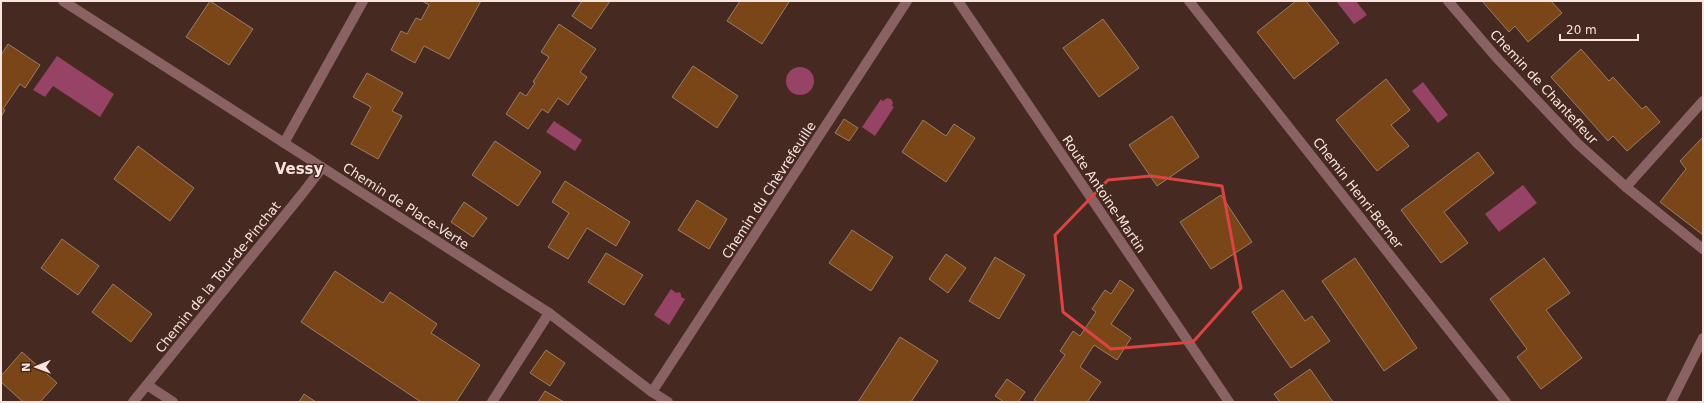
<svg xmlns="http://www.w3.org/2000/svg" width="1704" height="403" font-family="'DejaVu Sans',sans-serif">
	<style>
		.water { fill: #964365 }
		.building { fill: #7b4617; stroke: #997d68 }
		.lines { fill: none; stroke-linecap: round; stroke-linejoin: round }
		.service { stroke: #8a6263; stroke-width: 10 }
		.minor { stroke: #8a6263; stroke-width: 10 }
		.tertiary { stroke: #8a6263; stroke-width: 10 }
		.marked { fill: none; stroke: #db4443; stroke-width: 3; stroke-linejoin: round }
		.labels { text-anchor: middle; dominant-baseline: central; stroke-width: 3; stroke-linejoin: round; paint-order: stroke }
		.street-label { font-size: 13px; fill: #f9e5df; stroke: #462920 }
		.quarter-label { font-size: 15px; font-weight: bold; fill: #f9e5df; stroke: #462920 }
	</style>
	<rect width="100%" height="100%" fill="#462920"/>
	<g class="water">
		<path d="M1336,1H1356L1367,15L1354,24Z"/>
		<path d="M57,56L114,94L100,117L53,86L45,97L33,90Z"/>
		<circle cx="800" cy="81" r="14"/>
		<path d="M1423,82L1448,115L1438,123L1412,91Z"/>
		<path d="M887,98L891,99L893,102L892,106L894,107L875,136L862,127L881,99L883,101Z"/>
		<path d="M554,121L582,140L575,151L546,132Z"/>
		<path d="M1523,185L1537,203L1499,232L1485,214Z"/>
		<path d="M671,289L676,293L679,292L681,294V297L685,299L669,325L654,315Z"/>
	</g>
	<g class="building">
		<path d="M210,1L253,29L229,65L186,37Z"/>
		<path d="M422,1H481L449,59L424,46L415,63L391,50L401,31L407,34L416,18L421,20L429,5Z"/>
		<path d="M582,1H610L591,29L572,16Z"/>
		<path d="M740,1H788L789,2L762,44L727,21Z"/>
		<path d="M1296,1H1306L1339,43L1294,79L1257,32Z"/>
		<path d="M1482,1H1551L1562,13L1528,42L1515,26L1509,32Z"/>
		<path d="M1103,19L1139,68L1099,97L1063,48Z"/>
		<path d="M559,24L596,49L580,72L587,77L568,105L558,98L548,113L542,109L528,129L506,114L520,92L526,96L535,83L533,82L549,57L541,52Z"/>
		<path d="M8,44L40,65L25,88L20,84L3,109L5,110L1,117V55Z"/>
		<path d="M1581,49L1609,81L1613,77L1642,109L1646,106L1660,122L1627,151L1613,136L1608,141L1551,77Z"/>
		<path d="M693,66L738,96L717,128L672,97Z"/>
		<path d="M367,73L403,93L392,111L402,116L378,159L351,144L371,107L353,97Z"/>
		<path d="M1386,79L1410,110L1391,125L1409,146L1377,171L1336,120Z"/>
		<path d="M1172,116L1199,157L1157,186L1129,145Z"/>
		<path d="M844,119L858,128L849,141L835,133Z"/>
		<path d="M923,120L946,136L954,124L975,138L946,182L902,152Z"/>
		<path d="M1703,137V235L1660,202L1686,169L1680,161Z"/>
		<path d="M495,141L541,172L518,206L472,175Z"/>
		<path d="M138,146L194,188L170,221L114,179Z"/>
		<path d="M1478,152L1494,173L1444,212L1468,243L1441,263L1401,210Z"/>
		<path d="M565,181L630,222L616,246L587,228L568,259L548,247L569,213L552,202Z"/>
		<path d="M1221,195L1252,242L1211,269L1180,222Z"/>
		<path d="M697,200L727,219L709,249L678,230Z"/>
		<path d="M464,202L487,218L473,237L451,222Z"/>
		<path d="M852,230L893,257L871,291L829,263Z"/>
		<path d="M62,239L99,266L78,295L41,268Z"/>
		<path d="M606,253L643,275L624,305L588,282Z"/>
		<path d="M946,254L966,268L948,293L929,279Z"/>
		<path d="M995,257L1025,275L999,319L969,301Z"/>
		<path d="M1355,258L1417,348L1384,371L1322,281Z"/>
		<path d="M1544,258L1570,293L1546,310L1582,358L1541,389L1517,357L1527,349L1490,299Z"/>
		<path d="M335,271L383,303L390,292L437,324L431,333L480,365L456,402H421L301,322Z"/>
		<path d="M1120,280L1134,290L1111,324L1131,338L1117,360L1094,345L1080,367L1101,382L1087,402H1037L1034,400L1065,355L1060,351L1073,331L1080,336L1096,312L1092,309L1105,290L1111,294Z"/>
		<path d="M113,284L152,314L131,342L92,312Z"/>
		<path d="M1283,290L1305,321L1312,316L1330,341L1291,368L1252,312Z"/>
		<path d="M900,337L938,361L911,402H858Z"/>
		<path d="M546,350L565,363L550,386L530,373Z"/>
		<path d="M22,352L57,383L40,402H23L1,382V376Z"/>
		<path d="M1310,369L1333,402H1280L1274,394Z"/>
		<path d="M1007,379L1025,392L1018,402H1004L995,396Z"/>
		<path d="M545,391L564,402H538Z"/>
		<path d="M304,394L316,402H299Z"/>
	</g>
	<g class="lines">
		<path class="service" d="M147,385L173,402"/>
		<g class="minor">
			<path d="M1189,1L1506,402"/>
			<path d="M1448,1L1496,57L1578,144L1626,187L1703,249"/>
			<path d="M284,143L363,1"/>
			<path d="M1626,187L1703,101"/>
			<path d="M652,392L907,1"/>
			<path d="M133,402L302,194L322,168"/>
			<path d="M492,402L549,313"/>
			<path d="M1671,402L1703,338"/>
		</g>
		<g class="tertiary">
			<path d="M63,1L549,313L652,392L668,402"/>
			<path d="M958,1L1229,402"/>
		</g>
	</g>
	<path class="marked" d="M1151,176L1222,186L1241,288L1193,342L1111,349L1063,312L1055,235L1108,180Z"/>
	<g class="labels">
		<g class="street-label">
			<text transform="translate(1544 87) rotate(47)">Chemin de Chantefleur</text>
			<text transform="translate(769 190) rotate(-57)">Chemin du Chèvrefeuille</text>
			<text transform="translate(1358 193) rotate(52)">Chemin Henri-Berner</text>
			<text transform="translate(1104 194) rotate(56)">Route Antoine-Martin</text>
			<text transform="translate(406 206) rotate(33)">Chemin de Place-Verte</text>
			<text transform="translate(218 277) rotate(-51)">Chemin de la Tour-de-Pinchat</text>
		</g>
		<g class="quarter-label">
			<text x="299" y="169">Vessy</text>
		</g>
	</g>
	<rect width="1704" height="403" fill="none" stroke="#f9e5df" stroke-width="4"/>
	<g transform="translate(36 367) rotate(269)" stroke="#462920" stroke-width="3" paint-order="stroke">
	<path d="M0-3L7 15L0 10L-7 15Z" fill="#f9e5df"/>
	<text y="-6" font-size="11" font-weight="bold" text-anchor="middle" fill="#f9e5df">N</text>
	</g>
	<path d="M1560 34v6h78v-6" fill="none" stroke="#f9e5df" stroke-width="2"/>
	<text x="1566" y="34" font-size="12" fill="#f9e5df" stroke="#462920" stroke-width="3" paint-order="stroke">20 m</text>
</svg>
